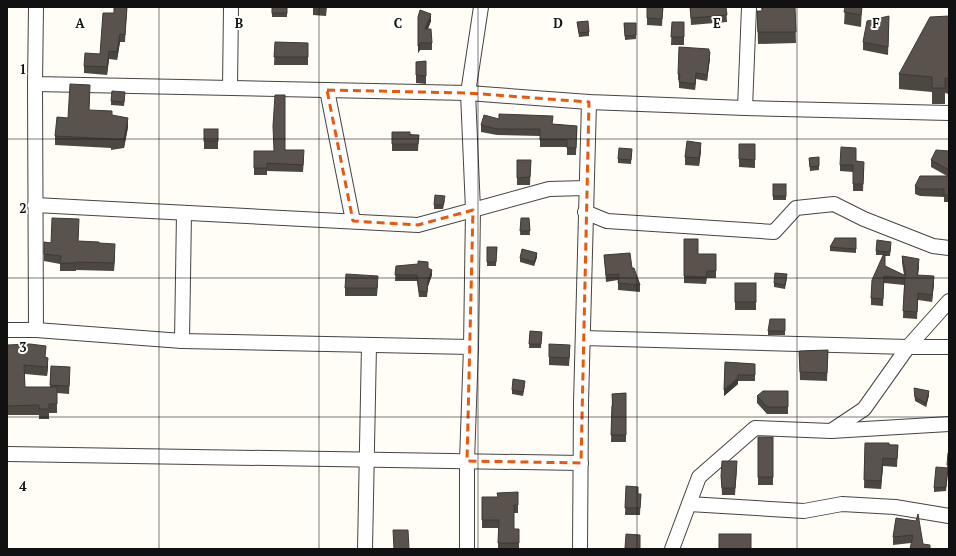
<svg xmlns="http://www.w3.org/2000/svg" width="956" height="556" font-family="'PT Serif',serif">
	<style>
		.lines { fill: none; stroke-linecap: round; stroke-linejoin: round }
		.minor-casing { stroke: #444; stroke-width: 16 }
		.minor { stroke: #fff; stroke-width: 14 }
		.wall { fill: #4d4742 }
		.shaded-wall { fill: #3f3936 }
		.building { fill: #5a524d; stroke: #3f3936 }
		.marked { fill: none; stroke: #e8590c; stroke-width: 3; stroke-dasharray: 8 5; stroke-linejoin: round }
		.grid { fill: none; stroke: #111; stroke-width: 1; stroke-opacity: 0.55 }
		.grid-label { font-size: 13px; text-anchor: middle; font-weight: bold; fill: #111; stroke: #fff; stroke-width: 4; stroke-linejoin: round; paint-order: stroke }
	</style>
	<rect width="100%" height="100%" fill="#fffdf5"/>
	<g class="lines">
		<g class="minor-casing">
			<g id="minor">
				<path d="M36,7L35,84L468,93L589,102L745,108L949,113"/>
				<path d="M230,87L231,7"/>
				<path d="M327,90L353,221"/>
				<path d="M745,108L749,7"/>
				<path d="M35,205L418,225L549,189L586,188"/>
				<path d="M585,212L607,221L774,232L796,208L834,204L864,219L933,246L949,248"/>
				<path d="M7,330H36L35,84"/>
				<path d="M36,330L182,341L471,347L467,461V549"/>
				<path d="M583,338L908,347H949"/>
				<path d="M182,341L184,213"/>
				<path d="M471,347L473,210L468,93L481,7"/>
				<path d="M831,431L949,424"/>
				<path d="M7,454L581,463"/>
				<path d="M689,504L804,511L842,504L895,507L949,516"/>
				<path d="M365,549L369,345"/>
				<path d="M580,549L581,403L589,102"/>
				<path d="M672,549L699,477L755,428L831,431L864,409L908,347L949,301"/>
			</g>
		</g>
		<use href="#minor" class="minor"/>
	</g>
	<g class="wall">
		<path d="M127,7L125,42H120L117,60L109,59L107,75L84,73V66L100,54L114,13Z"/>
		<rect x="272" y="7" width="15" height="10"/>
		<path d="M313,7H327L326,16L313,15Z"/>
		<path d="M647,7H663L662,26L647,25Z"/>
		<path d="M690,7H726L727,22L691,25Z"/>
		<path d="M761,7H795L796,43L758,44L757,11H762Z"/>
		<path d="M845,7H862L861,27L844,24Z"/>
		<path d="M949,16V94L945,93V104H932V92L899,89V74Z"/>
		<path d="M418,17L431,21L428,29L432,43V50H420L418,53Z"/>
		<path d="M577,22L589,32V36L579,37Z"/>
		<path d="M672,22H684V45H671Z"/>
		<path d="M624,23H636V39L625,40Z"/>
		<path d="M889,24L888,55L863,50V42Z"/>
		<path d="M275,42L308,43V65H274Z"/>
		<path d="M709,51L710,58L707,81L696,79L695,90L679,88V80H678V74Z"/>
		<path d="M426,61V84L416,83V62Z"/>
		<path d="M90,94L89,110L112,115L128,127L124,148L111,150V148L55,145V136L68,118Z"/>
		<path d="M125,96L124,106L111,105V101Z"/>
		<path d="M499,119L553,124L577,126L576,155H567V147H540V136L497,135L481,132V125Z"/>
		<rect x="204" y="129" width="14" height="20"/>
		<path d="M392,132L419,135L418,151H392Z"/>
		<path d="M739,144H755V168L739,167Z"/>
		<path d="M632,149L631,164L618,163V159Z"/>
		<path d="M285,150L304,158L303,172L267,171V175H254V151H274Z"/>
		<path d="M701,151L699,166L685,165V157Z"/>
		<path d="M949,151V202H944V197L920,196L915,194V186L947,176L931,167V160Z"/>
		<path d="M819,157V170L810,171L809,158Z"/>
		<path d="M517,160H531L530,185H517Z"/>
		<path d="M856,161L864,168L863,191H853V172L840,171V165Z"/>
		<rect x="773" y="184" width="13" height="16"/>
		<path d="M445,200L443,209H434V205Z"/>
		<path d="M521,218H529L530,235H520Z"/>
		<path d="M79,227L78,241L99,243L115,252L114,271L76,270V271H60V264L44,261V242L51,243Z"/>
		<path d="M856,238V253L830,251V247Z"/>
		<path d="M684,239L698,254L716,271V278H707L706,284L684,283Z"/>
		<path d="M891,246L890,256H885V266L904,275L902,263V256L919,266L918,275L934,283L932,302L918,300L917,319L903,318L904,285L884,283L883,306L871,305V298L883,255H876V251Z"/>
		<path d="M487,247H497L496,266H487Z"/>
		<path d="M604,255L632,268L640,285V292L618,290V280L606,282Z"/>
		<path d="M537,257L534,266L520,262V258Z"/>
		<path d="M396,266L428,268L432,275L428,286L427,297H419L417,281H395Z"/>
		<path d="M787,278L785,289L774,287V283Z"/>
		<rect x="735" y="283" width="21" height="27"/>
		<path d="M378,284L377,296H345V288Z"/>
		<path d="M785,319V335H768V331Z"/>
		<path d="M530,331L542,332L541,348H529Z"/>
		<path d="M7,345L46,357L48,367L47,376L25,374V387H50L51,366L70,375L69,394L57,393V413H49V419H39V415H7Z"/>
		<path d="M828,350L827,381L800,380L799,351Z"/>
		<path d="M570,353L569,366L549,365V357Z"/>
		<path d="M725,362L755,364V381H738V384L724,396Z"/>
		<path d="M525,385L523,396L512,394V390Z"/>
		<path d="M788,391V414H767L757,403V396Z"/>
		<path d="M914,392L929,395L926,407L915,401Z"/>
		<path d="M626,393V442H611L612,394Z"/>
		<rect x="758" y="437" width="15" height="48"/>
		<path d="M865,443L898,445L897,467L883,466L881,489L864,488Z"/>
		<path d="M949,453V469H948L946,491L934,492V488L947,468Z"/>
		<path d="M737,468L735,495H722L721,476Z"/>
		<path d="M626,486L638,494H641L640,515H625Z"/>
		<path d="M518,492V513H514V529H519V549H498V528H482V497H498Z"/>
		<path d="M896,518L923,544L911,543L893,545V537Z"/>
	</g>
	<g class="shaded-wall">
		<path d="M431,14V21L425,36V29Z"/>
		<path d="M120,34V42L117,60V52Z"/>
		<path d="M420,43V50L418,53V46Z"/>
		<path d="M109,51V59L107,75V67Z"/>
		<path d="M710,52V58L707,81V75Z"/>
		<path d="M696,73V79L695,90V84Z"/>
		<path d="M128,118V127L124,148V139Z"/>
		<path d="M701,143V151L699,166V158Z"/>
		<path d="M115,244V252L114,271V263Z"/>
		<path d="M537,253V257L534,266V262Z"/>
		<path d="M919,259V266L917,282V275Z"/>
		<path d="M432,270V275L428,286L427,297L428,280Z"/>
		<path d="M934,276V283L932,302V295Z"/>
		<path d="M48,358V367L47,376V367Z"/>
		<path d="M738,378V384L724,396V390Z"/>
		<path d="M929,391V395L926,407V403Z"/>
		<path d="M883,458V466L881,489V481Z"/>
	</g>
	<g class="building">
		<path d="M114,7H127L125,35L120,34L117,52L109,51L107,67L84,66L85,53L100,54L103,13H114Z"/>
		<rect x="272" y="7" width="15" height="6"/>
		<path d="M313,7H326V8Z"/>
		<path d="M647,7H663L662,19L647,18Z"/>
		<path d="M690,7H726L727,15L691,18Z"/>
		<path d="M762,7H795L796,32H758L757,11H762Z"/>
		<path d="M845,7H862L861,15L844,12Z"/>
		<path d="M420,10L431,14L425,29H431L432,43H420L418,46V17Z"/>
		<path d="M889,16L888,47L863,42L867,21Z"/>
		<path d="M949,16V79L945,78V88H932V77L899,74L930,17Z"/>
		<path d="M588,21L589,32L579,33L577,22Z"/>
		<path d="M672,22H684V37H671Z"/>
		<path d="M624,23H636V35L625,36Z"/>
		<path d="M275,42L308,43V57H274Z"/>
		<path d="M679,47L709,49V51L710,52L707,75L696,73L695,84L679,82L680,74H678Z"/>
		<path d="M426,61V76L416,75V62Z"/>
		<path d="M70,84L90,85L89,110L112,111V115L128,118L124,139L111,140L112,139L55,136L57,117L68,118Z"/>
		<path d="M112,91L125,92L124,102L111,101Z"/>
		<path d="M275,95H285V150H304L303,165L267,163V168H254V151H274L273,126Z"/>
		<path d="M499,114L553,116L552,124L577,126L576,148H567V140H540V129H497L481,125L484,115L499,119Z"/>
		<rect x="204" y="129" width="14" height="12"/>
		<path d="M392,132H410V135H419L418,144H392Z"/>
		<path d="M687,141L701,143L699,158L685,157Z"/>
		<path d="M739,144H755V160L739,159Z"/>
		<path d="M841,147L856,148V161L864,162L863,184H853V165H840Z"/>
		<path d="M619,148L632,149L631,160L618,159Z"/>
		<path d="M936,150L949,151V170L931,160Z"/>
		<path d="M819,157V166L810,167L809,158Z"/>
		<path d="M517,160H531L530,177L517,178Z"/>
		<path d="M920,176H949V195H944V189H920L915,186Z"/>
		<rect x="773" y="184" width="13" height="12"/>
		<path d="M435,195L445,196L443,205H434Z"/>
		<path d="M52,218L79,219L78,241L99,242V243L115,244L114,263L76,262V263H60L61,256L44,254V242L51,243Z"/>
		<path d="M521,218H529L530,231H520Z"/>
		<path d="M835,238H856V249L830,247Z"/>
		<path d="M684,239H698V254H716V271H707L706,277L684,276Z"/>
		<path d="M877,240L891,242L890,252L876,251Z"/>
		<path d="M487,247H497L496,262H487Z"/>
		<path d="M522,249L537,253L534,262L520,258Z"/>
		<path d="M885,251V266L906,276L902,256L919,259L917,275L934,276L932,295L918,293L917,312L903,311L905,278L884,276L883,299L871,298L872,280Z"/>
		<path d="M630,253L632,268H634L640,285L618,283L619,274L606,275L604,255Z"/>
		<path d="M418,261L428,262V268L432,270L428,280L427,292L419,291L417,275H395L396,266L418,264Z"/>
		<path d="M775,273L787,274L785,285L774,283Z"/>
		<path d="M346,274L378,276L377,288H345Z"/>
		<rect x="735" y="283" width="21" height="19"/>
		<path d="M770,319H785V331H768Z"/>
		<path d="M530,331L542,332L541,344H529Z"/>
		<path d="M30,344L46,346L45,357L48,358L47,367L24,365L25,387H57V404H49V409H39V405L7,406V345Z"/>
		<path d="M549,344L570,345L569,358L549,357Z"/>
		<path d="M828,350L827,373L800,372L799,351Z"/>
		<path d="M725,362L755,364V375H738V378L724,390Z"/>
		<path d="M51,366L70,367L69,386L50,385Z"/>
		<path d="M513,379L525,381L523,392L512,390Z"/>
		<path d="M914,388L929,391L926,403L915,397Z"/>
		<path d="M763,391H788V407H767L757,396Z"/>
		<path d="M626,393V435H611L612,406H613L612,394Z"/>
		<rect x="758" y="437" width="15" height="40"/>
		<path d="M865,443H889V445H898L897,459L883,458L881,481L864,480Z"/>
		<path d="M948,453H949V465H947Z"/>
		<path d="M722,461H737L735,488H722L721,476Z"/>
		<path d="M936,467L948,468L946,487L934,488Z"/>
		<path d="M626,486L638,487V494H641L640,508H625Z"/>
		<path d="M518,492V505H514V529H519V543H498L499,520H482V497H498L497,493Z"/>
		<path d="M918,514L923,544L930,545V549H910L913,535L893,537L896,518L916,521Z"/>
		<path d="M393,530H408L409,549H394Z"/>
		<path d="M626,534L640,535V549L625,548Z"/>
		<rect x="719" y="534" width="32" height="15"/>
	</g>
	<path class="marked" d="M327,90L468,93L589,102L581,463L467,461L473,210L418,225L353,221Z"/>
	<path class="grid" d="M159,7V549M319,7V549M478,7V549M637,7V549M797,7V549M7,139H949M7,278H949M7,417H949"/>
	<g class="grid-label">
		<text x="80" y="28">A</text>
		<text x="239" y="28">B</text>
		<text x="398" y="28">C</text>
		<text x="558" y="28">D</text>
		<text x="717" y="28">E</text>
		<text x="876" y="28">F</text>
		<text x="23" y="74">1</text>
		<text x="23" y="213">2</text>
		<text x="23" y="352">3</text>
		<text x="23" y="491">4</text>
	</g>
	<rect width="956" height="556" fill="none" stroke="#111111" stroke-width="16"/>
</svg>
